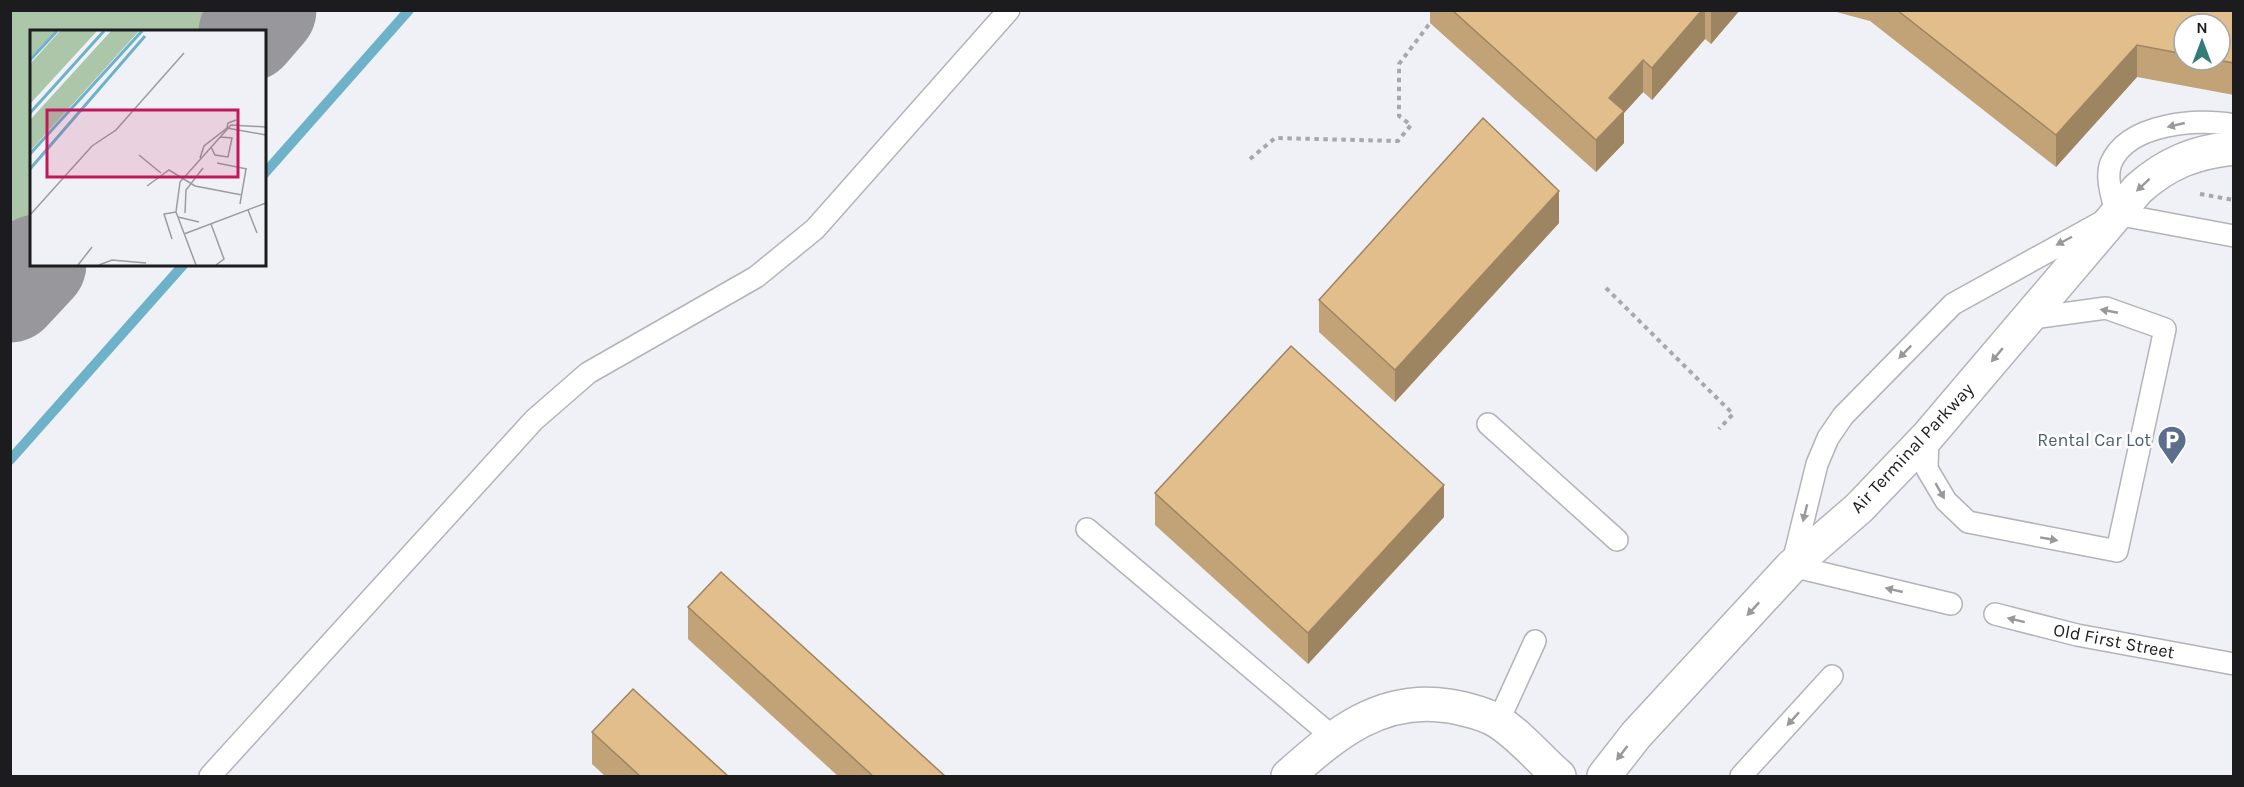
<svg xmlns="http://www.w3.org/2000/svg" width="2244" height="787" font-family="Karla,sans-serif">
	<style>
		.green { fill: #acc6a9 }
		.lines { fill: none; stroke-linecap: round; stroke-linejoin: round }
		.stream { stroke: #6db2c9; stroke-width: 10 }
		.taxiway { stroke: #98989c; stroke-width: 99 }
		.lane-casing { stroke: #b3b3b9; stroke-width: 24 }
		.street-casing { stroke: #b3b3b9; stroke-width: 36 }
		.path { stroke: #a7a7ac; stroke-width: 4; stroke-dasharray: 4.5 4.5; stroke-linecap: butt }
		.lane { stroke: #fff; stroke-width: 21 }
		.street { stroke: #fff; stroke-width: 33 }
		.wall { fill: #c2a378; fill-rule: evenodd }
		.shaded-wall { fill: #9e8561 }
		.building { fill: #e1be8b; stroke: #9e8561; stroke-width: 1.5 }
		.oneway { fill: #99999a }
		.labels { text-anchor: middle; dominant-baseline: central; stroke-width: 5; stroke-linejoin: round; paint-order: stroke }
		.service-label { font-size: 18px; fill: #4e5e75; stroke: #fff; text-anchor: end }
		.street-label { font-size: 18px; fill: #1c1c1e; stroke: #fff }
		.inset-river { fill: none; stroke: #6db2c9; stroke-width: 3 }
		.inset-road { fill: none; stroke: #9b9ca0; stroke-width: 1.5 }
		.view { fill: #c2185b; fill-opacity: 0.15; stroke: #c2185b; stroke-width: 3 }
		.inset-edge { fill: none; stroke: #1c1c1e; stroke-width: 3 }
	</style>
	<rect width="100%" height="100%" fill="#f0f1f7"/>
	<path class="green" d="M11,10L229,11L210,31L32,32L31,228L11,252Z"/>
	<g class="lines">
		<g class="stream">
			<path d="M264,174L409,10"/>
			<path d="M10,460L184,264"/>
		</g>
		<g class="taxiway">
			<path d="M248,32L267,10"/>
			<path d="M10,293L37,264"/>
		</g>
		<g class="lane-casing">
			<g id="lane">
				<path d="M2116,214C2113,198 2105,178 2111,163C2128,123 2198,118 2234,125"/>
				<path d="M1488,424L1617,540"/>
				<path d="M1928,436L1927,469L1946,501L1968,522L2117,551L2165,329L2106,308L2026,319"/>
				<path d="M1087,529L1334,738"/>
				<path d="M1951,604L1792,566L1817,464L1828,438L1843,416L1953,304L2116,214L2234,236"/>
				<path d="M1995,614L2077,635L2234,664"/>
				<path d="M1498,722L1535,641"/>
				<path d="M210,776L534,420L588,373L756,277L815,229L1009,10"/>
				<path d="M1741,776L1832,676"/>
			</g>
		</g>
		<g class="street-casing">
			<g id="street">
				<path d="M1288,776C1335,734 1381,695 1449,706C1466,709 1483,713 1497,721C1520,735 1539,759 1559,776"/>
				<path d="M1604,776L1636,735L1792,566L1859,508L1928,436L2138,189C2167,163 2195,152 2234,148"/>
			</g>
		</g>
		<g class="path">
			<path d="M1250,159L1275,138L1398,141L1411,125L1399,116V64L1430,23"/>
			<path d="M2200,194L2234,200"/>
			<path d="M1606,288L1733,414L1719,429"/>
		</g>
		<use href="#lane" class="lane"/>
		<use href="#street" class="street"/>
	</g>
	<g class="wall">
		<path d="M1430,10H1740L1711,44L1705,39L1652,100L1643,92L1624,113V143L1596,172L1430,23Z"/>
		<path d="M1829,10H2234V95L2137,77L2056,167L1870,21ZM2184,24L2220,60H2184Z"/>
		<path d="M1559,223L1395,402L1319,332V300Z"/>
		<path d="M1155,493L1444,517L1308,664L1155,525Z"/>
		<path d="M688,607L946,777H839L688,639Z"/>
		<path d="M592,732L729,777H606L592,764Z"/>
	</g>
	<g class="shaded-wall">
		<path d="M1702,10H1705V39L1652,100V68Z"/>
		<path d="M1712,10H1740L1711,44V12Z"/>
		<path d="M2137,45V77L2056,167V135Z"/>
		<path d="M1643,60V92L1624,113V143L1596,172V140L1609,98Z"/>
		<path d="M1559,191V223L1395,402V370Z"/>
		<path d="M1444,485V517L1308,664V633Z"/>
	</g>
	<g class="building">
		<path d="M1452,10H1702L1652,68L1643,60L1609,98L1624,111L1596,140Z"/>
		<path d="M1897,10H2234V63L2217,60H2220V24H2184V54L2137,45L2056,135Z"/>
		<path d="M1483,118L1559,191L1395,370L1319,300Z"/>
		<path d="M1291,346L1444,485L1308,633L1155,493Z"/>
		<path d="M721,572L946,777H874L688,607Z"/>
		<path d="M633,689L729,777H641L592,732Z"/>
	</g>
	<defs><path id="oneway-solid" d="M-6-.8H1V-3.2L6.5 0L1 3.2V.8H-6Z" transform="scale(1.5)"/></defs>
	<g class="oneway">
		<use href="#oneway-solid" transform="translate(2176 125) rotate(167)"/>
		<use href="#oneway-solid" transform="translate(2143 185) rotate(137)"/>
		<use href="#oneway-solid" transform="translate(2064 241) rotate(152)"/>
		<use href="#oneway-solid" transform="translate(2109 311) rotate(-169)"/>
		<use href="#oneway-solid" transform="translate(1905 352) rotate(134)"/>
		<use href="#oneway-solid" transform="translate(1997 355) rotate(130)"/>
		<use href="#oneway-solid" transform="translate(1940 491) rotate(60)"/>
		<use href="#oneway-solid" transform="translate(1805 513) rotate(104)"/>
		<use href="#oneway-solid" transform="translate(2049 539) rotate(10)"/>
		<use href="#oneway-solid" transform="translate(1894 590) rotate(-167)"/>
		<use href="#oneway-solid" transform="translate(1753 609) rotate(133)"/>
		<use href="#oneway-solid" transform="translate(2016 620) rotate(-166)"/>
		<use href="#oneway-solid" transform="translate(1793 719) rotate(132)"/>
		<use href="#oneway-solid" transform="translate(1622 753) rotate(128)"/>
	</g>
	<defs>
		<g id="parking-pin" transform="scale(1.5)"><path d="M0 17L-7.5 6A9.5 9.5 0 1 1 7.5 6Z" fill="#5c6f8a" stroke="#fff"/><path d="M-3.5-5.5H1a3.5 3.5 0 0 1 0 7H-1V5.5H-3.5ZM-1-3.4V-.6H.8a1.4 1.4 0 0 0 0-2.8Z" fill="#fff"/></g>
	</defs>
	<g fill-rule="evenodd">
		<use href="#parking-pin" x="2172" y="440"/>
	</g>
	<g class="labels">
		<g class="service-label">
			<text x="2151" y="440">Rental Car Lot</text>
		</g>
		<g class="street-label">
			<text transform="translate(1912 448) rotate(-47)">Air Terminal Parkway</text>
			<text transform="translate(2114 641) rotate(11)">Old First Street</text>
		</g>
	</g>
	<g transform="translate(30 30)">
		<rect width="236" height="236" fill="#f0f1f7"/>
		<path d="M0,1H25L0,28ZM30,1H67L0,74V34ZM81,1H109L0,121V90Z" fill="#acc6a9"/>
		<path class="inset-river" d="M0,30L27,1M0,83L74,1M0,124L112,1M0,139L115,6"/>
		<path class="inset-road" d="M197,98L236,105M181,117L185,125L198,127L202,108L190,107M109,125L131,143M170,128L174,116L197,98L198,93L206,90M187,133L217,139M117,156L139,140L165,156L212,165M210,174L216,139M218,180L227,203M155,183L156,160L173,138M0,185L62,116L86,100L154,23M148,187L169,192M181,194L194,229L186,235M154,204L236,173M142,209L134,184L146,182M48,235L62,217M69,235L82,230L116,233M166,235L146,182L150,152L201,95L236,97"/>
		<path class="view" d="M17,80H208V147H17Z"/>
		<rect width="236" height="236" class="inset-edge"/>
	</g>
	<rect width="2244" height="787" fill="none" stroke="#1c1c1e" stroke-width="24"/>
	<g transform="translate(2202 42)"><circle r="28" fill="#ffffff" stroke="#a4a4a5" stroke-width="1.5"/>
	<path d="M0-4.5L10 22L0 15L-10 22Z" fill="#347c77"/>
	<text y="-9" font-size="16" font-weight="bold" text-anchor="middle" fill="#1c1c1e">N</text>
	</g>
</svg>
